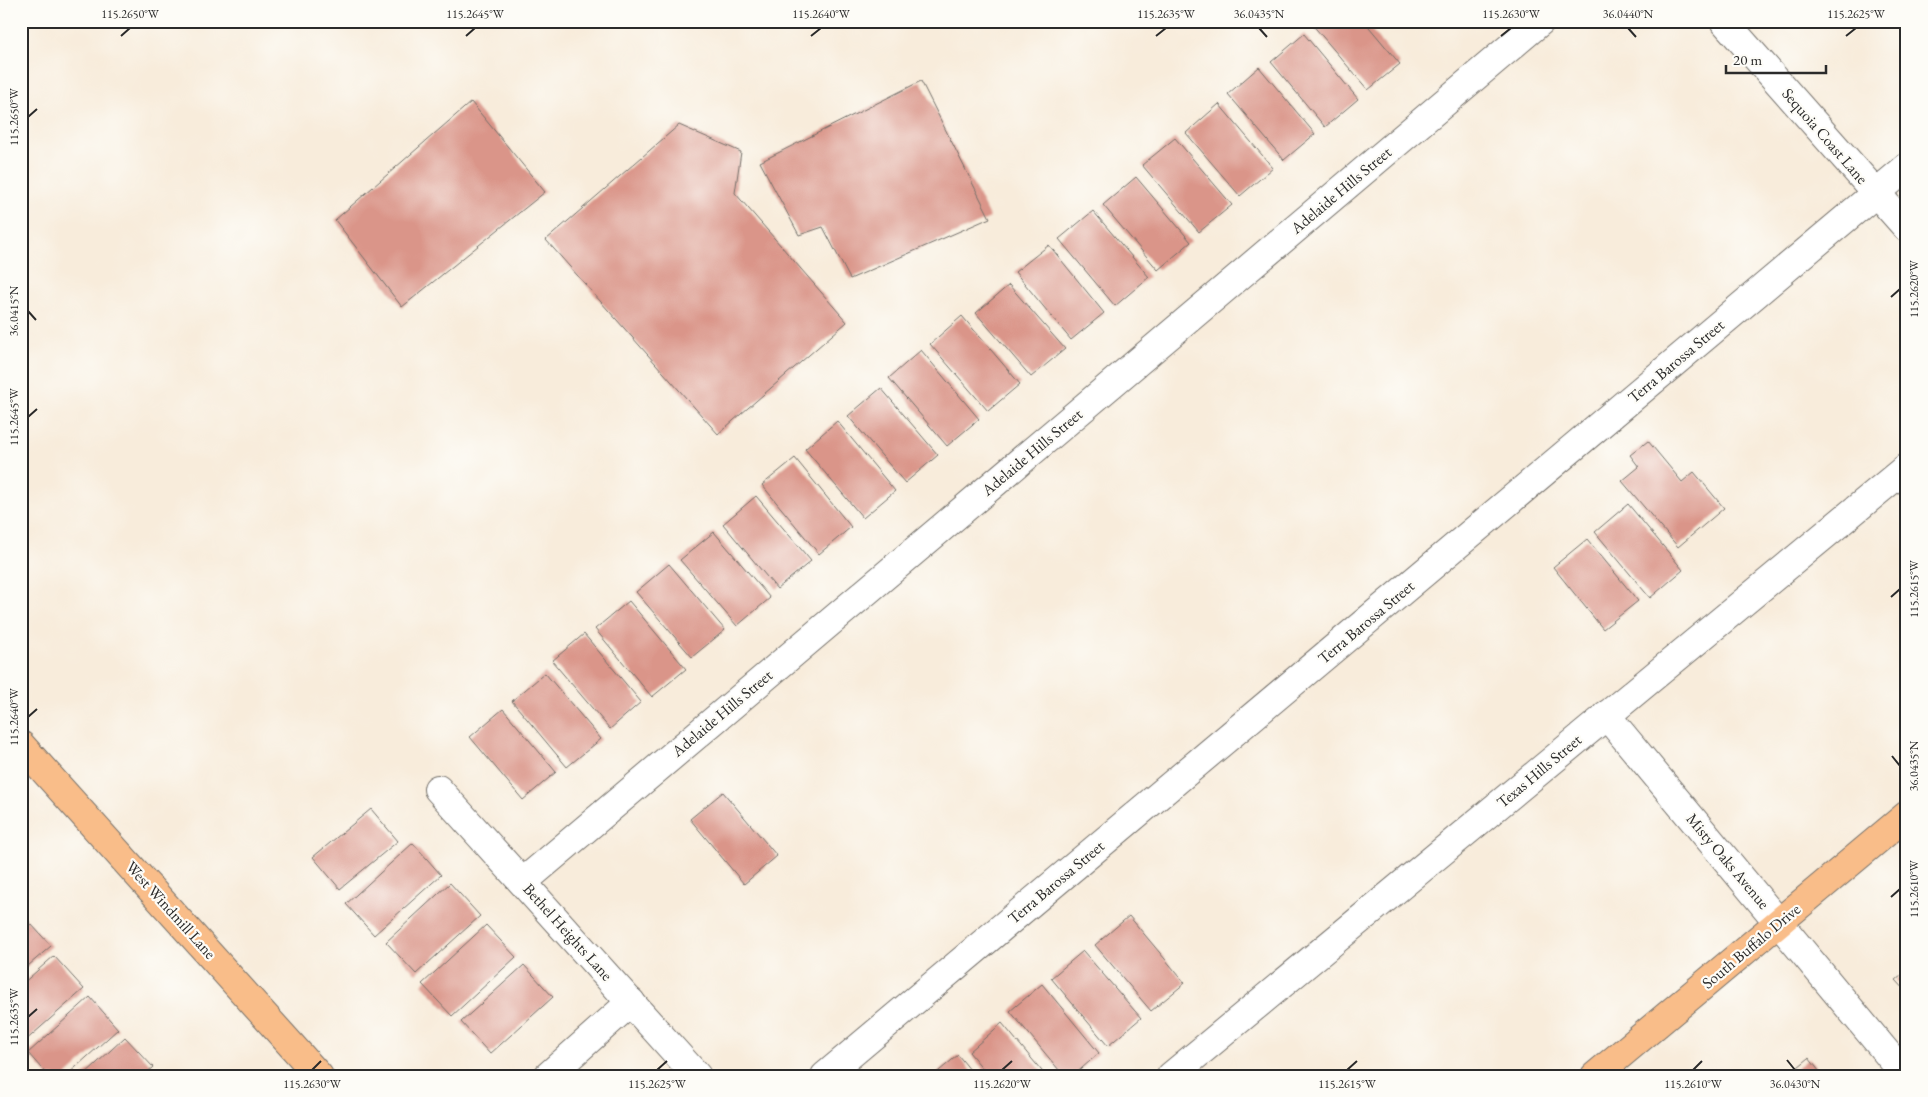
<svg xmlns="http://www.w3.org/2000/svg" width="1928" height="1097" font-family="'EB Garamond',serif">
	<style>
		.building { fill: #da9589 }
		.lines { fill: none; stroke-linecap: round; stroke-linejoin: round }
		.minor-casing { stroke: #736f69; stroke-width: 30 }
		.major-casing { stroke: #736f69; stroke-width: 30 }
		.minor { stroke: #fff; stroke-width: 28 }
		.major { stroke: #f9bd89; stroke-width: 28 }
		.ticks { fill: none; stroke: #2b2b2b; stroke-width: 2 }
		.labels { text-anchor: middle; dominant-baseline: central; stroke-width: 4.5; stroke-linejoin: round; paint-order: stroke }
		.street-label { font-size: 16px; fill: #2b2b2b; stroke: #fdfcf7 }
		.neatline { fill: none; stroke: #2b2b2b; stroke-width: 2 }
		.ticks-label { font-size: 12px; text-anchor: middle; fill: #2b2b2b }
	</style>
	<rect width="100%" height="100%" fill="#fdfcf7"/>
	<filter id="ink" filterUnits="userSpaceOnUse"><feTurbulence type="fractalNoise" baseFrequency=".02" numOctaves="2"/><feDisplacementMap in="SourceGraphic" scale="10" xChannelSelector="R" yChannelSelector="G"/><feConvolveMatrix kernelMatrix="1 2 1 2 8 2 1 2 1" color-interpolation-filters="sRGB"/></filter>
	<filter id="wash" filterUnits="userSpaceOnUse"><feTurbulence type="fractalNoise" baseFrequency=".0096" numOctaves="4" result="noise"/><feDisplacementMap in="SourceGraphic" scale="20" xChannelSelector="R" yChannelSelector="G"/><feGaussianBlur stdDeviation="1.12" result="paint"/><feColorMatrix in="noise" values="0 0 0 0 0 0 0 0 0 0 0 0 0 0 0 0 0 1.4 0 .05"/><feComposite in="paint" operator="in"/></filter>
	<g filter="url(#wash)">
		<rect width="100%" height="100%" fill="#f8ecdb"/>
		<g id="blocks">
			<g class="building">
				<path d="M1314,21H1364L1400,64L1368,90L1311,23Z"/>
				<path d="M1304,34L1358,99L1325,127L1271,62Z"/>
				<path d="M1259,67L1315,134L1284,160L1228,94Z"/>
				<path d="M921,81L990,218L850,279L823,227L799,235L760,162Z"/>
				<path d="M471,102L545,192L402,307L335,220Z"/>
				<path d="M1219,104L1273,168L1240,196L1186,133Z"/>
				<path d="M679,125L741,152L735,193L847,322L718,434L546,240Z"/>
				<path d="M1175,138L1232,205L1199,232L1142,165Z"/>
				<path d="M1136,177L1191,242L1158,270L1103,205Z"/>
				<path d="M1093,211L1149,277L1115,306L1059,239Z"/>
				<path d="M1049,245L1104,313L1071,340L1015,272Z"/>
				<path d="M1009,285L1065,349L1031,377L976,313Z"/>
				<path d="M962,316L1020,384L988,411L930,344Z"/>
				<path d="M921,350L979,419L947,446L889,378Z"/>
				<path d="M881,388L938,455L905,483L848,416Z"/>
				<path d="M837,421L895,491L863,518L805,449Z"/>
				<path d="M1648,441L1682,482L1694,472L1724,508L1678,547L1622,481L1639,467L1630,455Z"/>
				<path d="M795,458L851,527L819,554L762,485Z"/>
				<path d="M756,496L811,561L777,589L723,524Z"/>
				<path d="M1628,504L1683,570L1650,598L1595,532Z"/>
				<path d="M714,532L770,598L737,626L680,560Z"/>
				<path d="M1587,539L1638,601L1603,629L1553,567Z"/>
				<path d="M669,564L725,630L692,657L636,592Z"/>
				<path d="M629,601L686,669L652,697L595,629Z"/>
				<path d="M584,634L641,702L610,729L552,661Z"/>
				<path d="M545,673L601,739L567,767L512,701Z"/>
				<path d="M503,709L556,772L523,800L470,737Z"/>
				<path d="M723,792L777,856L744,884L690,819Z"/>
				<path d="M371,809L398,841L340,889L313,857Z"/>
				<path d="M413,843L441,875L374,935L346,904Z"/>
				<path d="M450,883L480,916L416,974L386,942Z"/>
				<path d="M21,913L51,946L21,972Z"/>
				<path d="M1129,916L1185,983L1151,1011L1095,945Z"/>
				<path d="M486,925L516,957L452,1016L422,984Z"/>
				<path d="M1083,951L1141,1018L1108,1046L1051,978Z"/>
				<path d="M54,956L84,989L24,1042L21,1039V985Z"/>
				<path d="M524,965L553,997L490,1054L461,1022Z"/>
				<path d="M1907,971V992L1896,980Z"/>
				<path d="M1042,984L1099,1053L1073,1076H1064L1010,1011Z"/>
				<path d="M90,997L118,1029L66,1076H48L28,1053Z"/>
				<path d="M1002,1023L1046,1076H989L969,1052Z"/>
				<path d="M125,1037L153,1067L143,1076H83Z"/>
				<path d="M958,1055L975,1076H933Z"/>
				<path d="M1809,1058L1823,1076H1787Z"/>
			</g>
		</g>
	</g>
	<g filter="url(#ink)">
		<use href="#blocks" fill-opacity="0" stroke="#736f69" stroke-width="1"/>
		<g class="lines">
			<g class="minor-casing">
				<g id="minor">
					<path d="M1724,21L1907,228"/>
					<path d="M1606,715L1906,1076"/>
					<path d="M438,789L697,1076"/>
					<path d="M523,882L1541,21"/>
					<path d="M548,1076L631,1002"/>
					<path d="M825,1076L1907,167"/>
					<path d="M1171,1076L1907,467"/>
				</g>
			</g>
			<g class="major-casing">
				<g id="major">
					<path d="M21,745L319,1076"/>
					<path d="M1595,1076L1907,815"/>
				</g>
			</g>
			<use href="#minor" class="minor"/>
			<use href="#major" class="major"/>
		</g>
	</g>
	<path class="ticks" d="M1259,28L1267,37M1628,28L1636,37M121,36L130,28M466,36L475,28M811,36L821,28M1156,36L1166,28M1501,36L1511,28M1846,36L1856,28M28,117L37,109M1891,297L1900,289M28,311L36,320M28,417L37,409M1891,597L1900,589M28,717L37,709M1892,756L1900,766M1891,897L1900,889M28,1017L37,1009M1787,1060L1795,1070M312,1070L321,1061M657,1070L667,1061M1002,1070L1012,1061M1347,1070L1357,1061M1693,1070L1702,1061"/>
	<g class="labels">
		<g class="street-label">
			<text transform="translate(1825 136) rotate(49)">Sequoia Coast Lane</text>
			<text transform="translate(1341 190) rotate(-40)">Adelaide Hills Street</text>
			<text transform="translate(1676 361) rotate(-40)">Terra Barossa Street</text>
			<text transform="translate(1032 452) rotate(-40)">Adelaide Hills Street</text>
			<text transform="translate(1366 622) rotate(-40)">Terra Barossa Street</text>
			<text transform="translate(722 713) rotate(-40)">Adelaide Hills Street</text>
			<text transform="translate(1539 771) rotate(-40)">Texas Hills Street</text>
			<text transform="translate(1728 861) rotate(50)">Misty Oaks Avenue</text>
			<text transform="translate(1056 882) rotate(-40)">Terra Barossa Street</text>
			<text transform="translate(171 910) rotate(48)">West Windmill Lane</text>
			<text transform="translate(568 932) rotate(48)">Bethel Heights Lane</text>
			<text transform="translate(1751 946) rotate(-40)">South Buffalo Drive</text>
		</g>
	</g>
	<rect width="1928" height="1097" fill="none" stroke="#fdfcf7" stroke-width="55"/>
	<path d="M1726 65v8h100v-8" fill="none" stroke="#2b2b2b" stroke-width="2.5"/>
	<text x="1733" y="65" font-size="15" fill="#2b2b2b" stroke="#fdfcf7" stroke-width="4" paint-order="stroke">20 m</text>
	<rect x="28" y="28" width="1872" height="1042" class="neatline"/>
	<g class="ticks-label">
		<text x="130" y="18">115.2650°W</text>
		<text x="475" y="18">115.2645°W</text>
		<text x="821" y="18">115.2640°W</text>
		<text x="1166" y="18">115.2635°W</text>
		<text x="1259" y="18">36.0435°N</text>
		<text x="1511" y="18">115.2630°W</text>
		<text x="1628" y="18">36.0440°N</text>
		<text x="1856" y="18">115.2625°W</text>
		<text transform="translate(14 117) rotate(-90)" y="4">115.2650°W</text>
		<text transform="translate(1914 289) rotate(-90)" y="4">115.2620°W</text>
		<text transform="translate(14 311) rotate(-90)" y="4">36.0415°N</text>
		<text transform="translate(14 417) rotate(-90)" y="4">115.2645°W</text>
		<text transform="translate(1914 589) rotate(-90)" y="4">115.2615°W</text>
		<text transform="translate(14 717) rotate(-90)" y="4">115.2640°W</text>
		<text transform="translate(1914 766) rotate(-90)" y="4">36.0435°N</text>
		<text transform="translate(1914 889) rotate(-90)" y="4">115.2610°W</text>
		<text transform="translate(14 1017) rotate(-90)" y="4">115.2635°W</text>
		<text x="312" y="1088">115.2630°W</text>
		<text x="657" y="1088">115.2625°W</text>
		<text x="1002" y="1088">115.2620°W</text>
		<text x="1347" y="1088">115.2615°W</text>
		<text x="1693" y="1088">115.2610°W</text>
		<text x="1795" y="1088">36.0430°N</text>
	</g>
</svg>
